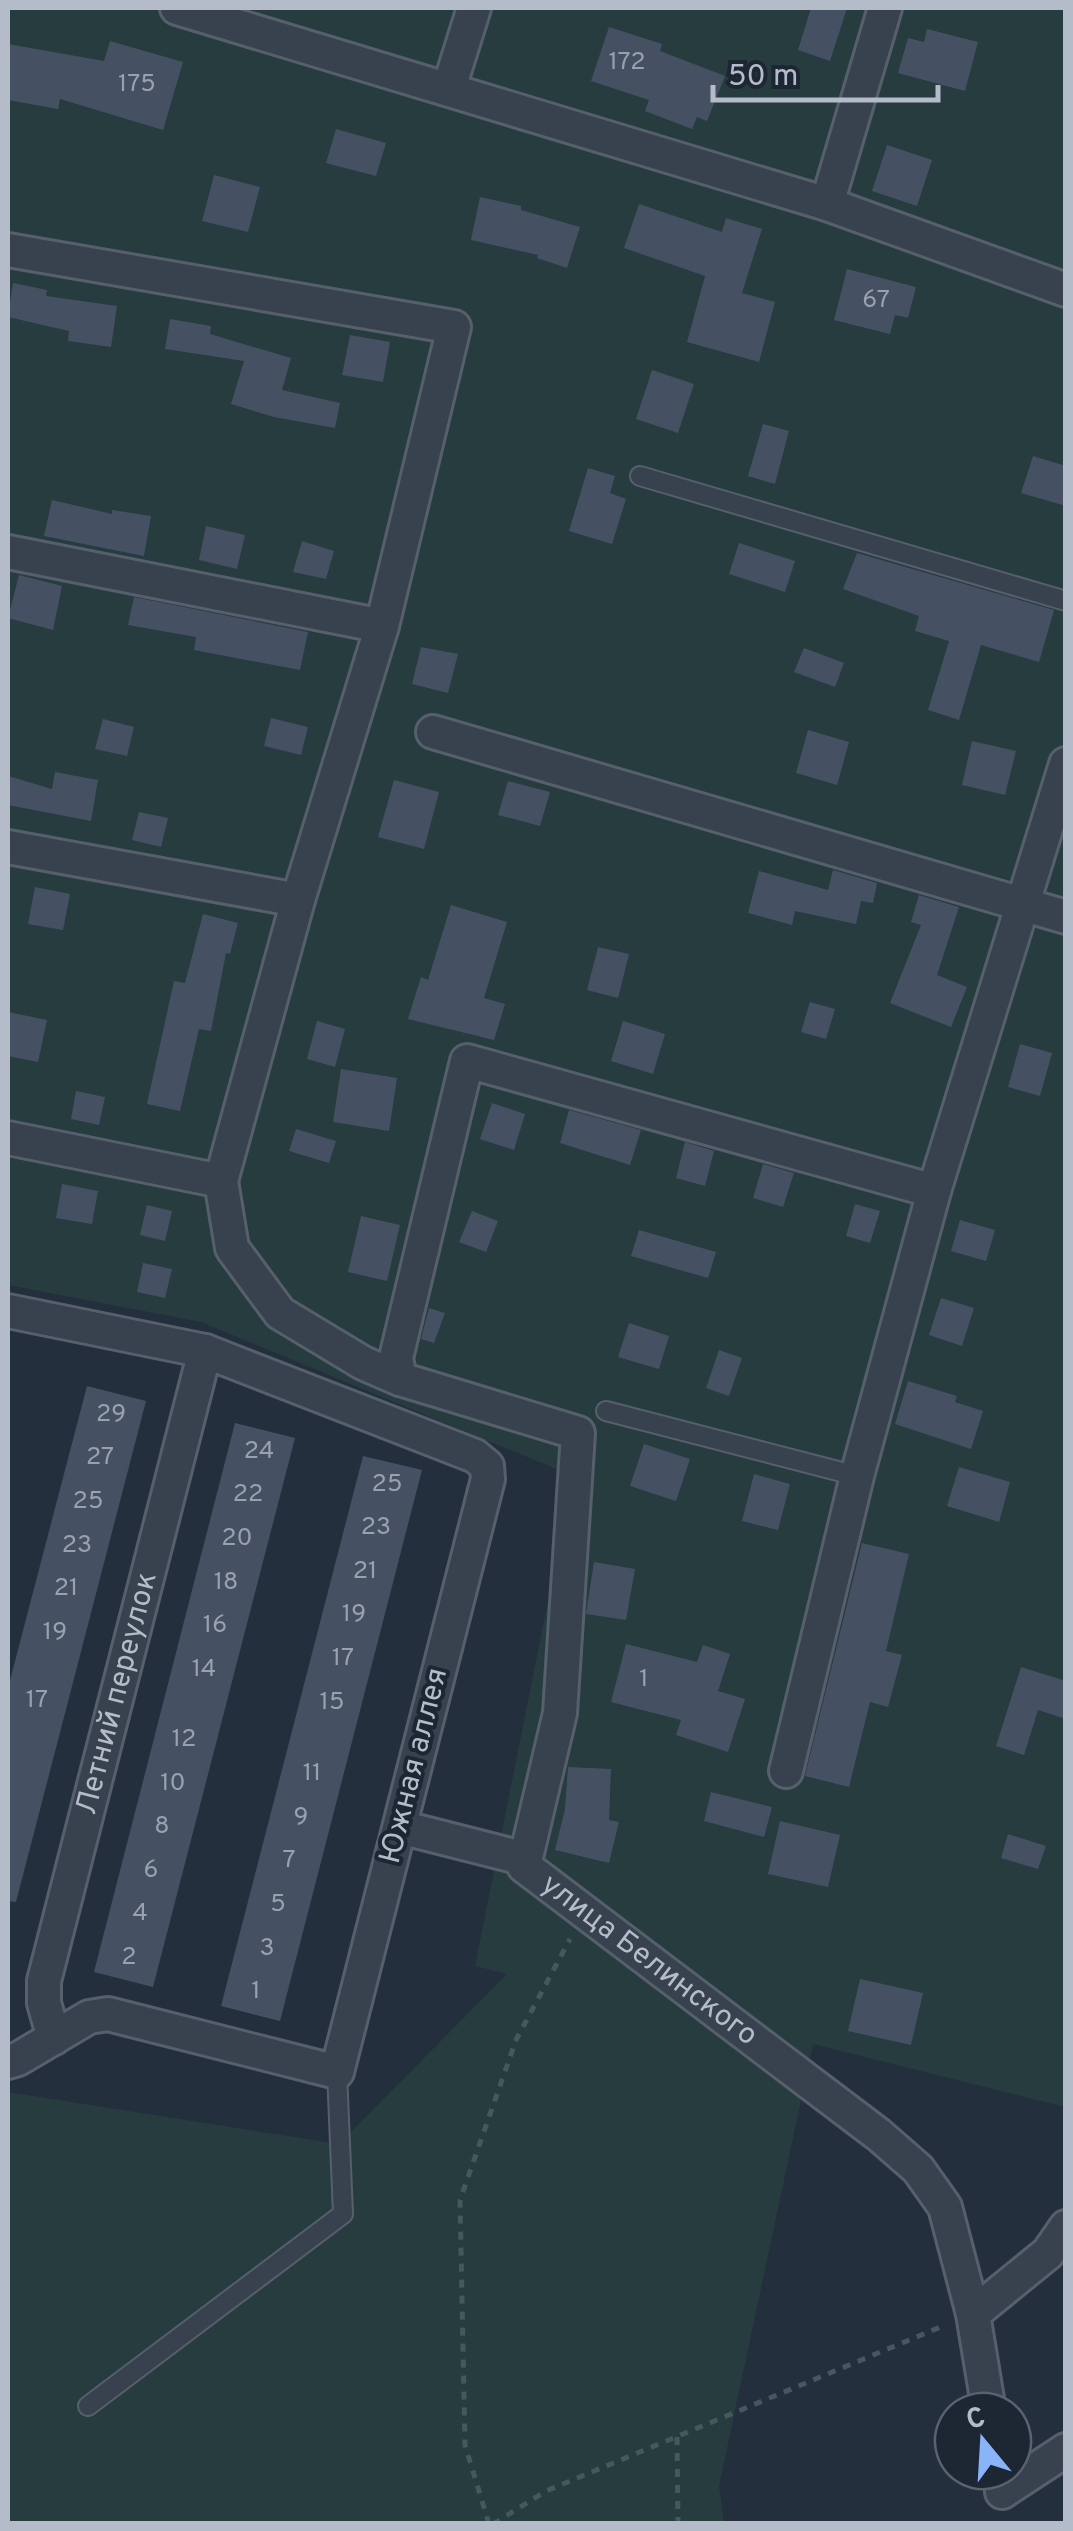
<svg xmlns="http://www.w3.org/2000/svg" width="1073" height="2531" font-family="Overpass,sans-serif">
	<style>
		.green { fill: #263c3f }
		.building { fill: #455162 }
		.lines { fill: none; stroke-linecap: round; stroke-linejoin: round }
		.service-casing { stroke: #565f6c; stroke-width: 22 }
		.minor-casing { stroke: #565f6c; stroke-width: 38 }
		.path { stroke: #44595c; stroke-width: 5; stroke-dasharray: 8 8; stroke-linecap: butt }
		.service { stroke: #38414e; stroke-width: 18 }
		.minor { stroke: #38414e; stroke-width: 32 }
		.labels { text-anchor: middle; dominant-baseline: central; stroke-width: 8; stroke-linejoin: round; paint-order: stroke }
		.number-label { font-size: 25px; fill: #98a1af }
		.street-label { font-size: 30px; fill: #b4bcc9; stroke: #1d2633 }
	</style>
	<rect width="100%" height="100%" fill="#242f3e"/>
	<path class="green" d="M8,8H1065V2107L813,2044L719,2486L724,2523L8,2524V2092L339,2144L507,1974L475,1966L573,1476L201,1322L8,1285Z"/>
	<g class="building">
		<path d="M811,8H847L830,61L798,50Z"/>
		<path d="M609,27L662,44L660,51L725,76L707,121L697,117L692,129L645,111L649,100L591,81Z"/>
		<path d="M927,29L978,42L965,91L898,73L908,38L924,42Z"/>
		<path d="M110,41L183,62L163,130L60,99L58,109L8,100V44L104,61Z"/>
		<path d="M336,129L386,143L376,176L326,163Z"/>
		<path d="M887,145L932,160L917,206L872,191Z"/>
		<path d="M214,175L260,187L248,232L202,221Z"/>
		<path d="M480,197L521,206V210L580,227L567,268L537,258L538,255L471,240Z"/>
		<path d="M639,204L722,232L726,218L762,229L742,293L775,302L759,362L687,342L705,276L624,248Z"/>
		<path d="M847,269L916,287L908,318L895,315L890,334L834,320Z"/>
		<path d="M13,283L47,290L46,296L117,306L111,347L68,341L69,331L8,317Z"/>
		<path d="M170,319L211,326L210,334L291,358L282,390L340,403L335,428L274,417L231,404L244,361L165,349Z"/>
		<path d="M350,335L390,342L383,382L342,375Z"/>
		<path d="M652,370L694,384L678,433L636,419Z"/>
		<path d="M763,424L789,431L775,484L748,476Z"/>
		<path d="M1033,456L1066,466V506L1021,493Z"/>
		<path d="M588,468L615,476L610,493L626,499L612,544L569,531Z"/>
		<path d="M52,500L112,514V510L151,516L144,556L44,536Z"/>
		<path d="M206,526L245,535L237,569L199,560Z"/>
		<path d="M302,541L334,551L326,579L293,572Z"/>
		<path d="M739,543L795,561L785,592L729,574Z"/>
		<path d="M857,553L1054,610L1039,662L981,645L959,720L928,710L949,641L915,631L919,616L843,589Z"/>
		<path d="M19,575L62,586L53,630L8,618Z"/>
		<path d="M134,597L308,632L300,670L194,650L196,637L128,625Z"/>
		<path d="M421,647L458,654L448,693L412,684Z"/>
		<path d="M804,648L844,663L835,687L794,672Z"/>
		<path d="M271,718L308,727L301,755L264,746Z"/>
		<path d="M103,719L134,727L127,756L95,749Z"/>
		<path d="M808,730L849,742L837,785L796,773Z"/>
		<path d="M972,741L1016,751L1005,795L962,785Z"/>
		<path d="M55,772L98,780L91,821L8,805V776L52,789Z"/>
		<path d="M394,780L439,792L424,849L378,837Z"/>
		<path d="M508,781L550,792L540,826L498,815Z"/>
		<path d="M139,812L168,818L161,847L132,840Z"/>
		<path d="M833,870L877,883L873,903L861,901L856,924L795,911L792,925L748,913L759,871L828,890Z"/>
		<path d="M35,887L70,894L63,930L28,924Z"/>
		<path d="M919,895L959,907L937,975L967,987L951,1027L890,1003L921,925L911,922Z"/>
		<path d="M451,905L507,922L484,998L505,1004L494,1040L408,1019L421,977L428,980Z"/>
		<path d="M203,914L238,923L230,954L226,953L211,1031L199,1029L180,1111L147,1104L174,981L185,983Z"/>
		<path d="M598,947L629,954L618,998L587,990Z"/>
		<path d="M810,1002L835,1009L826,1039L801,1032Z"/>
		<path d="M8,1012L47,1020L38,1062L8,1056Z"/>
		<path d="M317,1021L345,1029L335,1067L307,1059Z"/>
		<path d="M623,1021L665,1034L653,1074L611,1061Z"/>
		<path d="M1020,1044L1052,1053L1040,1096L1008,1087Z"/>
		<path d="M341,1069L397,1078L389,1131L333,1122Z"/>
		<path d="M76,1091L105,1097L99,1125L71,1119Z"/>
		<path d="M492,1103L525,1114L514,1150L480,1139Z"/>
		<path d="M569,1110L641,1130L630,1165L560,1143Z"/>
		<path d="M296,1129L336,1141L329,1163L289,1151Z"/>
		<path d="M685,1142L714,1151L705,1186L676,1178Z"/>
		<path d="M763,1164L794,1173L783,1207L753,1198Z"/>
		<path d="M62,1184L98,1191L92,1224L56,1218Z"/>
		<path d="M855,1204L880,1211L870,1243L846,1236Z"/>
		<path d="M147,1205L172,1211L165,1241L140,1235Z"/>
		<path d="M472,1211L498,1221L486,1252L459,1242Z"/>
		<path d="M361,1216L400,1225L387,1281L348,1272Z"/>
		<path d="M960,1220L995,1230L986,1261L951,1251Z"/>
		<path d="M639,1230L716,1252L708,1278L631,1256Z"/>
		<path d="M143,1263L172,1269L165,1298L137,1292Z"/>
		<path d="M941,1298L974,1308L962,1346L929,1335Z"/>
		<path d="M429,1308L445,1313L434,1343L421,1339Z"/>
		<path d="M629,1323L669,1336L659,1369L618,1357Z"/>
		<path d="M719,1350L742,1358L729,1396L706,1388Z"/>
		<path d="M908,1381L957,1396L955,1402L983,1411L971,1449L895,1424Z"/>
		<path d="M87,1386L146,1401L16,1902L8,1901V1688Z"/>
		<path d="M235,1423L295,1438L153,1987L94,1972Z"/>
		<path d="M644,1444L690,1459L676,1501L630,1486Z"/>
		<path d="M363,1456L422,1470L280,2021L221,2006Z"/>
		<path d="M959,1467L1010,1482L999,1522L947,1506Z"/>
		<path d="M754,1474L790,1484L778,1530L742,1521Z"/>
		<path d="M862,1543L909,1554L886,1651L902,1655L888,1707L870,1702L849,1787L805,1776Z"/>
		<path d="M594,1562L635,1569L626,1620L586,1614Z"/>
		<path d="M626,1644L697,1662L703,1645L730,1654L718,1691L745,1699L728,1752L676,1735L681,1720L611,1702Z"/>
		<path d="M1021,1667L1066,1681V1719L1038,1710L1024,1755L996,1746Z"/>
		<path d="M568,1767L611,1769L609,1820L619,1822L609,1863L555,1850L565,1809Z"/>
		<path d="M711,1792L772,1807L764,1837L704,1821Z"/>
		<path d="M780,1821L840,1835L828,1887L768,1874Z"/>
		<path d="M1008,1834L1046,1846L1038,1869L1001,1858Z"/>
		<path d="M860,1979L923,1993L911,2045L848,2031Z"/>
	</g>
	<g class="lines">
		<g class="service-casing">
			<g id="service">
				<path d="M640,476L1066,601"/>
				<path d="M606,1411L857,1476"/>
				<path d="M88,2406L343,2214L337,2072"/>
			</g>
		</g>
		<g class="minor-casing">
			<g id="minor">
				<path d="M177,8L827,204L1066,290"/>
				<path d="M449,88L474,8"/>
				<path d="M827,204L885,8"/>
				<path d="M8,250L454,327L382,626L298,900L221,1181"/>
				<path d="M8,552L382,626"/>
				<path d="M433,732L1066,917"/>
				<path d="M8,847L298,900"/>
				<path d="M8,1138L221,1181L232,1248L280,1313L363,1363L400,1379"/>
				<path id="s1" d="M934,1191L467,1061L396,1358L400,1379L578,1433L560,1713L524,1866L879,2135L918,2169L945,2207L973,2314L989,2411"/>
				<path d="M8,1311L205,1351L475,1456L487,1466L488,1479L337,2072L108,2014L89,2017L18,2059L8,2062"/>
				<path d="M786,1771L857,1476L934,1191L1066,764"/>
				<path d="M400,1827L526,1859"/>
				<path id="s2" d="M54,2038L44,2003V1981L205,1351"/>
				<path d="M973,2314L1048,2253L1066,2227"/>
				<path d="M1002,2492L1066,2450"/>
			</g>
		</g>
		<g class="path">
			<path d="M677,2437L678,2524"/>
			<path d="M489,2524L465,2445L460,2200L516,2040L570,1939"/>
			<path d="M493,2524L546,2491L943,2326"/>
		</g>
		<use href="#service" class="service"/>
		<use href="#minor" class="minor"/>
	</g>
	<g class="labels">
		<g class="number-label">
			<text x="627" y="63">172</text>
			<text x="137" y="85">175</text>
			<text x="876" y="301">67</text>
			<text x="111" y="1415">29</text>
			<text x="259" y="1452">24</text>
			<text x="100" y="1458">27</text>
			<text x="387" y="1485">25</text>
			<text x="248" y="1495">22</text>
			<text x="88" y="1502">25</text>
			<text x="376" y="1528">23</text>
			<text x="237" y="1539">20</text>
			<text x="77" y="1546">23</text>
			<text x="365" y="1572">21</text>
			<text x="226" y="1583">18</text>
			<text x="66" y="1589">21</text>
			<text x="354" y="1615">19</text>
			<text x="215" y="1626">16</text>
			<text x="55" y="1633">19</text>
			<text x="343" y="1659">17</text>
			<text x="204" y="1670">14</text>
			<text x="644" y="1680">1</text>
			<text x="37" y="1701">17</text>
			<text x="332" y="1703">15</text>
			<text x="184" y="1740">12</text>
			<text x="312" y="1774">11</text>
			<text x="173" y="1784">10</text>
			<text x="301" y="1818">9</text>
			<text x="162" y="1827">8</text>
			<text x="289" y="1861">7</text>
			<text x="151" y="1871">6</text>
			<text x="278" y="1905">5</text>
			<text x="140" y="1914">4</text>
			<text x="267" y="1949">3</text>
			<text x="129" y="1958">2</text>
			<text x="256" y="1992">1</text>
		</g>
		<g class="street-label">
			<text stroke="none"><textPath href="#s2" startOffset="355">Летний переулок</textPath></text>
			<text transform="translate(415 1766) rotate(-76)">Южная аллея</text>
			<text stroke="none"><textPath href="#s1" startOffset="1592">улица Белинского</textPath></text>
		</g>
	</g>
	<rect width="1073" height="2531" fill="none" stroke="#b4bcc9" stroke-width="20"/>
	<g transform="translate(983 2441) rotate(342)"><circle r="48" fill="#1d2633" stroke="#59626f" stroke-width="2.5"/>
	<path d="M0-8L18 38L0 25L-18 38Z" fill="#8ab4f8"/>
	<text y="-15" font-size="28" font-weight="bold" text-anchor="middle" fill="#b4bcc9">С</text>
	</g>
	<path d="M713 85v15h225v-15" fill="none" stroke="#b4bcc9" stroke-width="5"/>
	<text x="728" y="85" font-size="30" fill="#b4bcc9" stroke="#1d2633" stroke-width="8" paint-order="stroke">50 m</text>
</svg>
